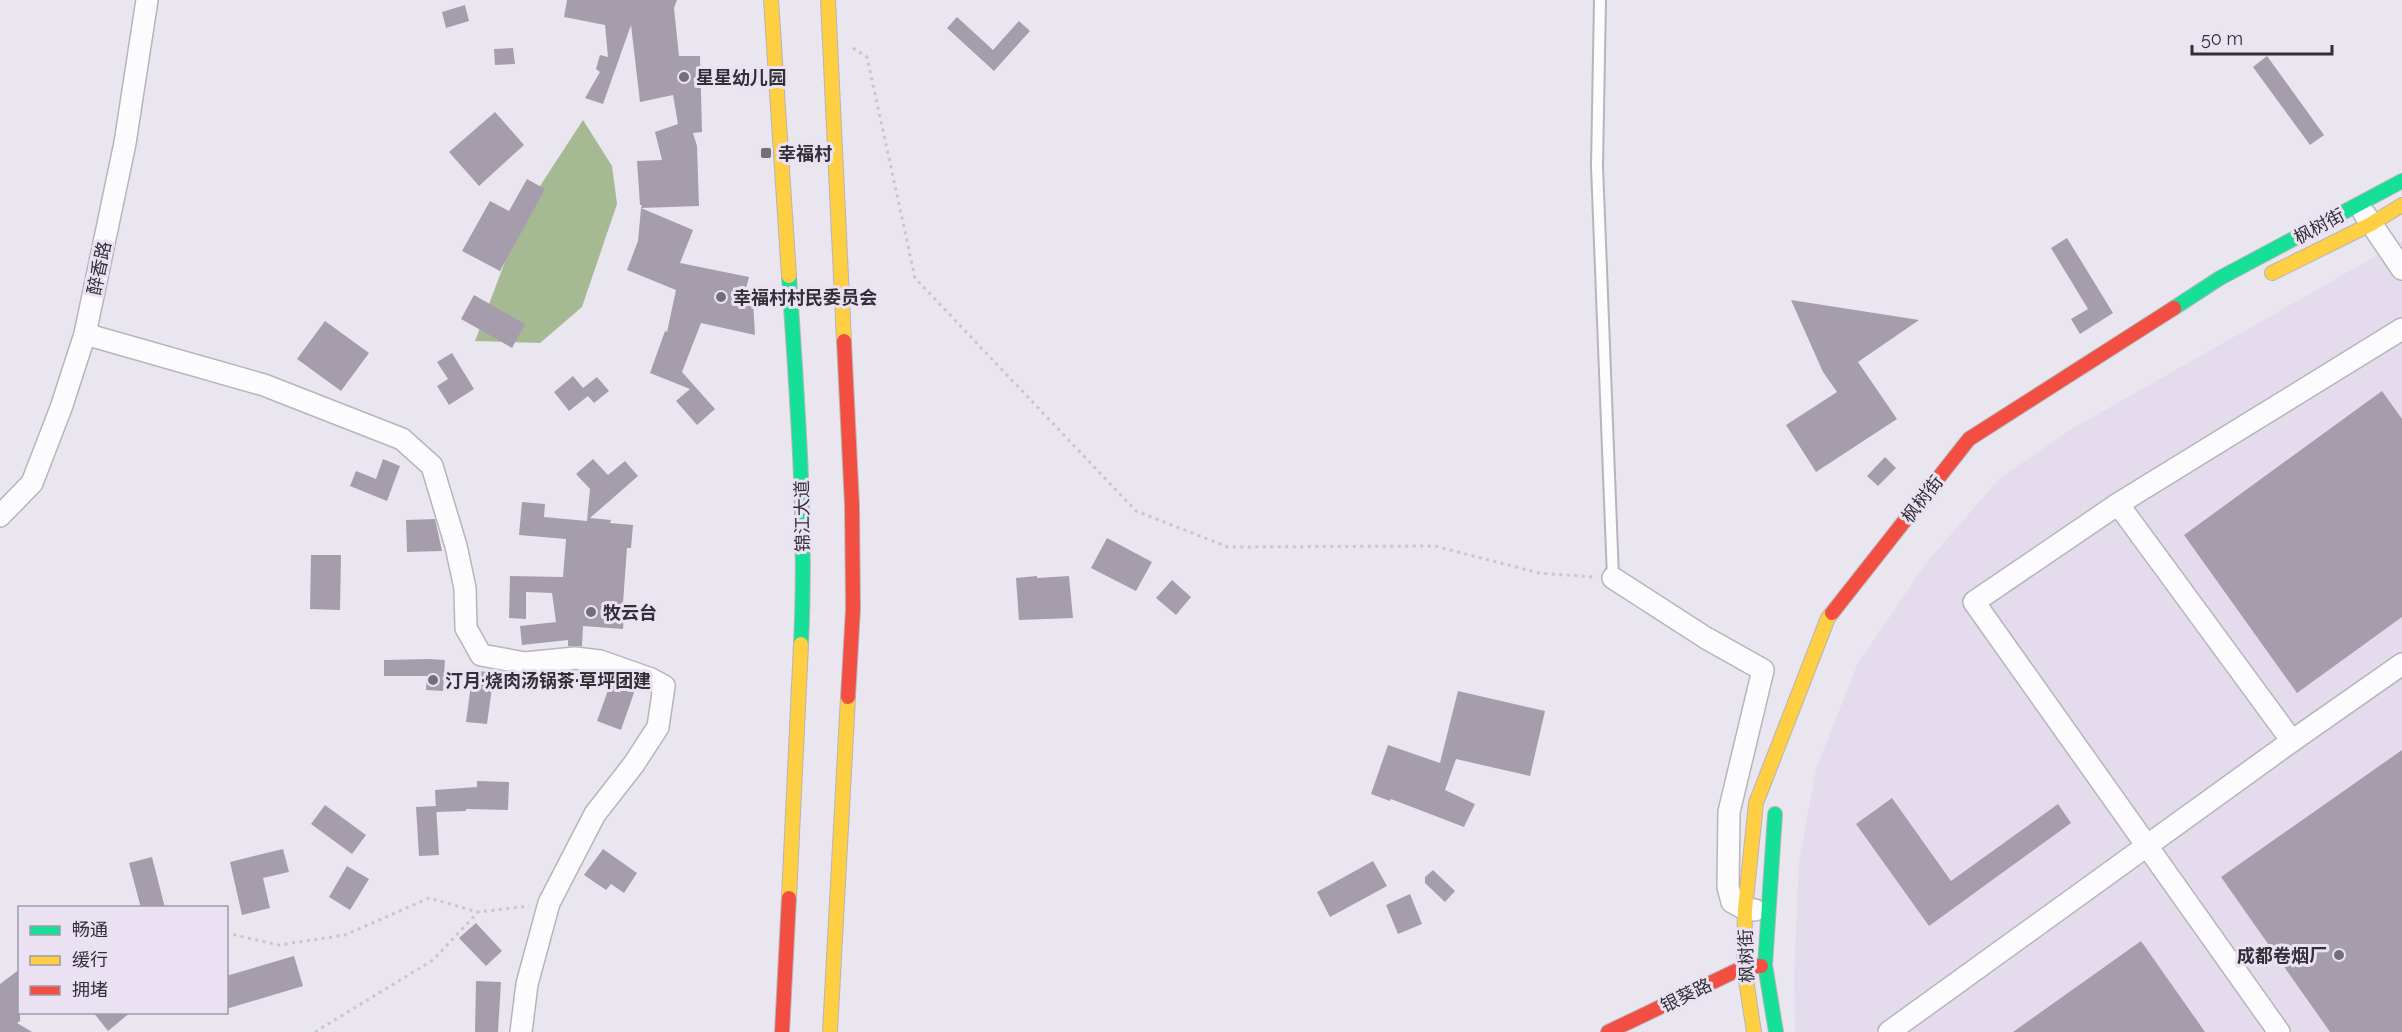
<svg xmlns="http://www.w3.org/2000/svg" width="2402" height="1032" font-family="Raleway,'Noto Sans SC',sans-serif">
	<style>
		.built { fill: #e4dced }
		.water { fill: #a5ba92 }
		.building { fill: #a59dac }
		.lines { fill: none; stroke-linecap: round; stroke-linejoin: round }
		.lane-casing { stroke: #b7b4bb; stroke-width: 14 }
		.street-casing { stroke: #b7b4bb; stroke-width: 24 }
		.fast-casing { stroke: #b7b4bb; stroke-width: 16 }
		.slow-casing { stroke: #b7b4bb; stroke-width: 16 }
		.jam-casing { stroke: #b7b4bb; stroke-width: 16 }
		.path { stroke: #c8c7ca; stroke-width: 3; stroke-dasharray: 3 4.5; stroke-linecap: butt }
		.lane { stroke: #fcfbfd; stroke-width: 10 }
		.street { stroke: #fcfbfd; stroke-width: 21 }
		.fast { stroke: #16e098; stroke-width: 14 }
		.slow { stroke: #ffcf43; stroke-width: 14 }
		.jam { stroke: #f24e42; stroke-width: 14 }
		.poi-dot { fill: #726f76; stroke: #eae2f3; stroke-width: 2 }
		.labels { text-anchor: middle; dominant-baseline: central; stroke-width: 6; stroke-linejoin: round; paint-order: stroke }
		.poi-label { font-size: 18px; font-weight: bold; fill: #322f35; stroke: #eae2f3; text-anchor: start }
		.street-label { font-size: 18px; fill: #322f35; stroke: #eae2f3 }
	</style>
	<rect width="100%" height="100%" fill="#eae6ef"/>
	<path class="built" d="M2402,241V1032H1795L1794,974L1799,861L1816,769L1857,665L1926,563L1999,479L2070,430Z"/>
	<path class="water" d="M583,120L612,166L617,204L582,307L540,343L475,341L525,209Z"/>
	<g class="building">
		<path d="M567,0H677L674,8L679,56H700L702,132L693,133L697,146L699,206L641,208L642,205H640L637,161L662,160L655,132L678,124L673,95L640,102L631,25L603,104L585,98L600,72L596,69L600,55L608,57L605,25L564,17Z"/>
		<path d="M465,5L469,21L446,28L442,12Z"/>
		<path d="M957,17L993,50L1019,21L1030,31L994,71L947,28Z"/>
		<path d="M513,48L515,64L495,65L494,49Z"/>
		<path d="M2267,56L2324,135L2310,145L2253,67Z"/>
		<path d="M495,112L524,145L479,186L449,152Z"/>
		<path d="M527,179L545,189L500,271L462,251L490,201L509,211Z"/>
		<path d="M641,208L693,230L680,263L749,277L743,300H753L755,335L701,323L682,372L715,409L697,425L676,401L690,389L650,373L665,331L667,332L676,290L627,270L638,241Z"/>
		<path d="M2067,238L2113,313L2080,334L2071,319L2088,309L2051,248Z"/>
		<path d="M474,295L525,324L512,348L461,319Z"/>
		<path d="M1791,300L1919,320L1858,362L1897,419L1816,472L1786,425L1837,392L1823,372Z"/>
		<path d="M325,321L369,353L341,391L297,359Z"/>
		<path d="M452,353L474,389L449,405L437,386L448,379L437,362Z"/>
		<path d="M573,376L583,388L597,377L609,391L594,403L588,396L569,411L554,392Z"/>
		<path d="M2382,391L2402,419V617L2297,693L2184,535Z"/>
		<path d="M1885,457L1896,468L1878,486L1867,476Z"/>
		<path d="M383,459L400,466L387,501L350,486L356,471L376,479Z"/>
		<path d="M593,459L608,475L625,461L638,476L590,518L611,520L610,523L633,525L631,548H627L623,603H625L623,629L583,626L582,646H568V640L522,645L520,626L556,622L552,593L526,592V619L509,618L510,576L563,577L566,539L519,535L522,502L545,504L544,517L587,521L590,489L576,474Z"/>
		<path d="M435,519L442,551L407,552L406,520Z"/>
		<path d="M1107,538L1152,562L1136,591L1091,568Z"/>
		<path d="M311,555H341L340,610L310,609Z"/>
		<path d="M1037,576V578L1069,576L1073,618L1019,620L1016,578Z"/>
		<path d="M1172,580L1191,597L1176,615L1156,598Z"/>
		<path d="M429,659L445,660L443,691L426,690L427,676H384V660Z"/>
		<path d="M473,670L494,673L487,724L466,722Z"/>
		<path d="M612,679L636,687L621,730L597,721Z"/>
		<path d="M1458,691L1545,711L1530,776L1456,759L1445,790L1475,804L1464,827L1391,799L1390,801L1371,794L1388,745L1440,763Z"/>
		<path d="M2402,750V1032H2330L2221,877Z"/>
		<path d="M477,781L509,782L508,810L466,809V811L436,812L435,790L477,787Z"/>
		<path d="M1892,798L1951,881L2058,804L2071,823L1929,926L1856,824Z"/>
		<path d="M325,805L366,835L352,854L311,824Z"/>
		<path d="M436,806L439,855L419,856L416,807Z"/>
		<path d="M283,849L289,872L263,878L270,908L242,915L230,862Z"/>
		<path d="M603,849L637,873L624,893L611,884L606,890L584,875Z"/>
		<path d="M152,857L165,908H141L129,863Z"/>
		<path d="M1373,861L1387,886L1330,917L1317,892Z"/>
		<path d="M347,866L369,879L350,910L329,897Z"/>
		<path d="M1433,870L1455,891L1445,902L1425,883V877Z"/>
		<path d="M1410,894L1422,924L1398,934L1386,905Z"/>
		<path d="M476,923L502,951L486,966L459,938Z"/>
		<path d="M2141,941L2205,1032H2013Z"/>
		<path d="M294,956L303,986L226,1009V976Z"/>
		<path d="M20,969V1021L17,1023L32,1032H0V984Z"/>
		<path d="M476,981L501,982L498,1032H475Z"/>
		<path d="M93,1012H131L108,1031Z"/>
	</g>
	<g class="lines">
		<g class="lane-casing">
			<path id="lane" d="M1600,0L1597,166L1613,578"/>
		</g>
		<g class="street-casing">
			<g id="street">
				<path d="M2364,213L2402,269"/>
				<path d="M85,334L264,385L402,439L432,466L456,546L465,588L466,628L481,655L525,663L575,658L600,661L651,679L664,686L658,727L634,764L595,814L549,903L527,984L521,1032"/>
				<path d="M2118,504L2292,741"/>
				<path d="M0,516L32,483L61,408L85,334L125,143L147,0"/>
				<path d="M1613,578L1706,638L1763,670L1729,812L1728,887L1732,902L1745,909L1755,910"/>
				<path d="M1889,1032L2292,741L2402,664"/>
				<path d="M2279,1032L1974,602L2118,504L2402,329"/>
			</g>
		</g>
		<g class="fast-casing">
			<g id="fast">
				<path d="M789,276C797,398 807,521 801,644"/>
				<path d="M2174,308L2220,278L2402,181"/>
				<path d="M1775,814L1765,965L1776,1032"/>
			</g>
		</g>
		<g class="slow-casing">
			<g id="slow">
				<path d="M771,0L789,276"/>
				<path d="M828,0L844,341"/>
				<path d="M2272,273L2371,224L2402,205"/>
				<path d="M789,898L801,644"/>
				<path d="M830,1032L848,697"/>
				<path d="M1754,1032L1744,967L1745,909L1756,803L1828,618L1832,613"/>
			</g>
		</g>
		<g class="jam-casing">
			<g id="jam">
				<path d="M844,341L852,505L853,609L848,697"/>
				<path d="M1832,613L1969,439L2174,308"/>
				<path d="M782,1032L789,898"/>
				<path d="M1608,1032L1744,967L1761,966"/>
			</g>
		</g>
		<g class="path">
			<path d="M853,48L867,57L915,278L1136,511L1228,547L1435,546L1539,573L1594,577"/>
			<path d="M226,933L279,945L345,935L429,898L478,912"/>
			<path d="M315,1032L433,960L478,912L529,906"/>
		</g>
		<use href="#lane" class="lane"/>
		<use href="#street" class="street"/>
		<use href="#fast" class="fast"/>
		<use href="#slow" class="slow"/>
		<use href="#jam" class="jam"/>
	</g>
	<g class="poi-dot">
		<circle cx="684" cy="77" r="6"/>
		<rect x="760" y="147" width="12" height="12" rx="3"/>
		<circle cx="721" cy="297" r="6"/>
		<circle cx="591" cy="612" r="6"/>
		<circle cx="433" cy="680" r="6"/>
		<circle cx="2339" cy="955" r="6"/>
	</g>
	<g class="labels">
		<g class="poi-label">
			<text x="696" y="77">星星幼儿园</text>
			<text x="778" y="153">幸福村</text>
			<text x="733" y="297">幸福村村民委员会</text>
			<text x="603" y="612">牧云台</text>
			<text x="445" y="680">汀月·烧肉汤锅茶·草坪团建</text>
			<text x="2327" y="955" text-anchor="end">成都卷烟厂</text>
		</g>
		<g class="street-label">
			<text transform="translate(2319 226) rotate(-28)">枫树街</text>
			<text transform="translate(99 268) rotate(-78)">醉香路</text>
			<text transform="translate(1922 499) rotate(-52)">枫树街</text>
			<text transform="translate(802 516) rotate(-91)">锦江大道</text>
			<text transform="translate(1746 956) rotate(-92)">枫树街</text>
			<text transform="translate(1686 995) rotate(-26)">银葵路</text>
		</g>
	</g>
	<rect x="18" y="906" width="210" height="108" fill="#eae2f3" stroke="#a09aa7" stroke-width="1.5"/>
	<rect x="30" y="926" width="30" height="9" fill="#16e098" stroke="#a09aa7" stroke-width="1.5"/>
	<text x="72" y="936" font-size="18" fill="#322f35">畅通</text>
	<rect x="30" y="956" width="30" height="9" fill="#ffcf43" stroke="#a09aa7" stroke-width="1.5"/>
	<text x="72" y="966" font-size="18" fill="#322f35">缓行</text>
	<rect x="30" y="986" width="30" height="9" fill="#f24e42" stroke="#a09aa7" stroke-width="1.5"/>
	<text x="72" y="996" font-size="18" fill="#322f35">拥堵</text>
	<path d="M2192 45v9h140v-9" fill="none" stroke="#322f35" stroke-width="3"/>
	<text x="2201" y="45" font-size="18" fill="#322f35" stroke="#eae2f3" stroke-width="4.5" paint-order="stroke">50 m</text>
</svg>
